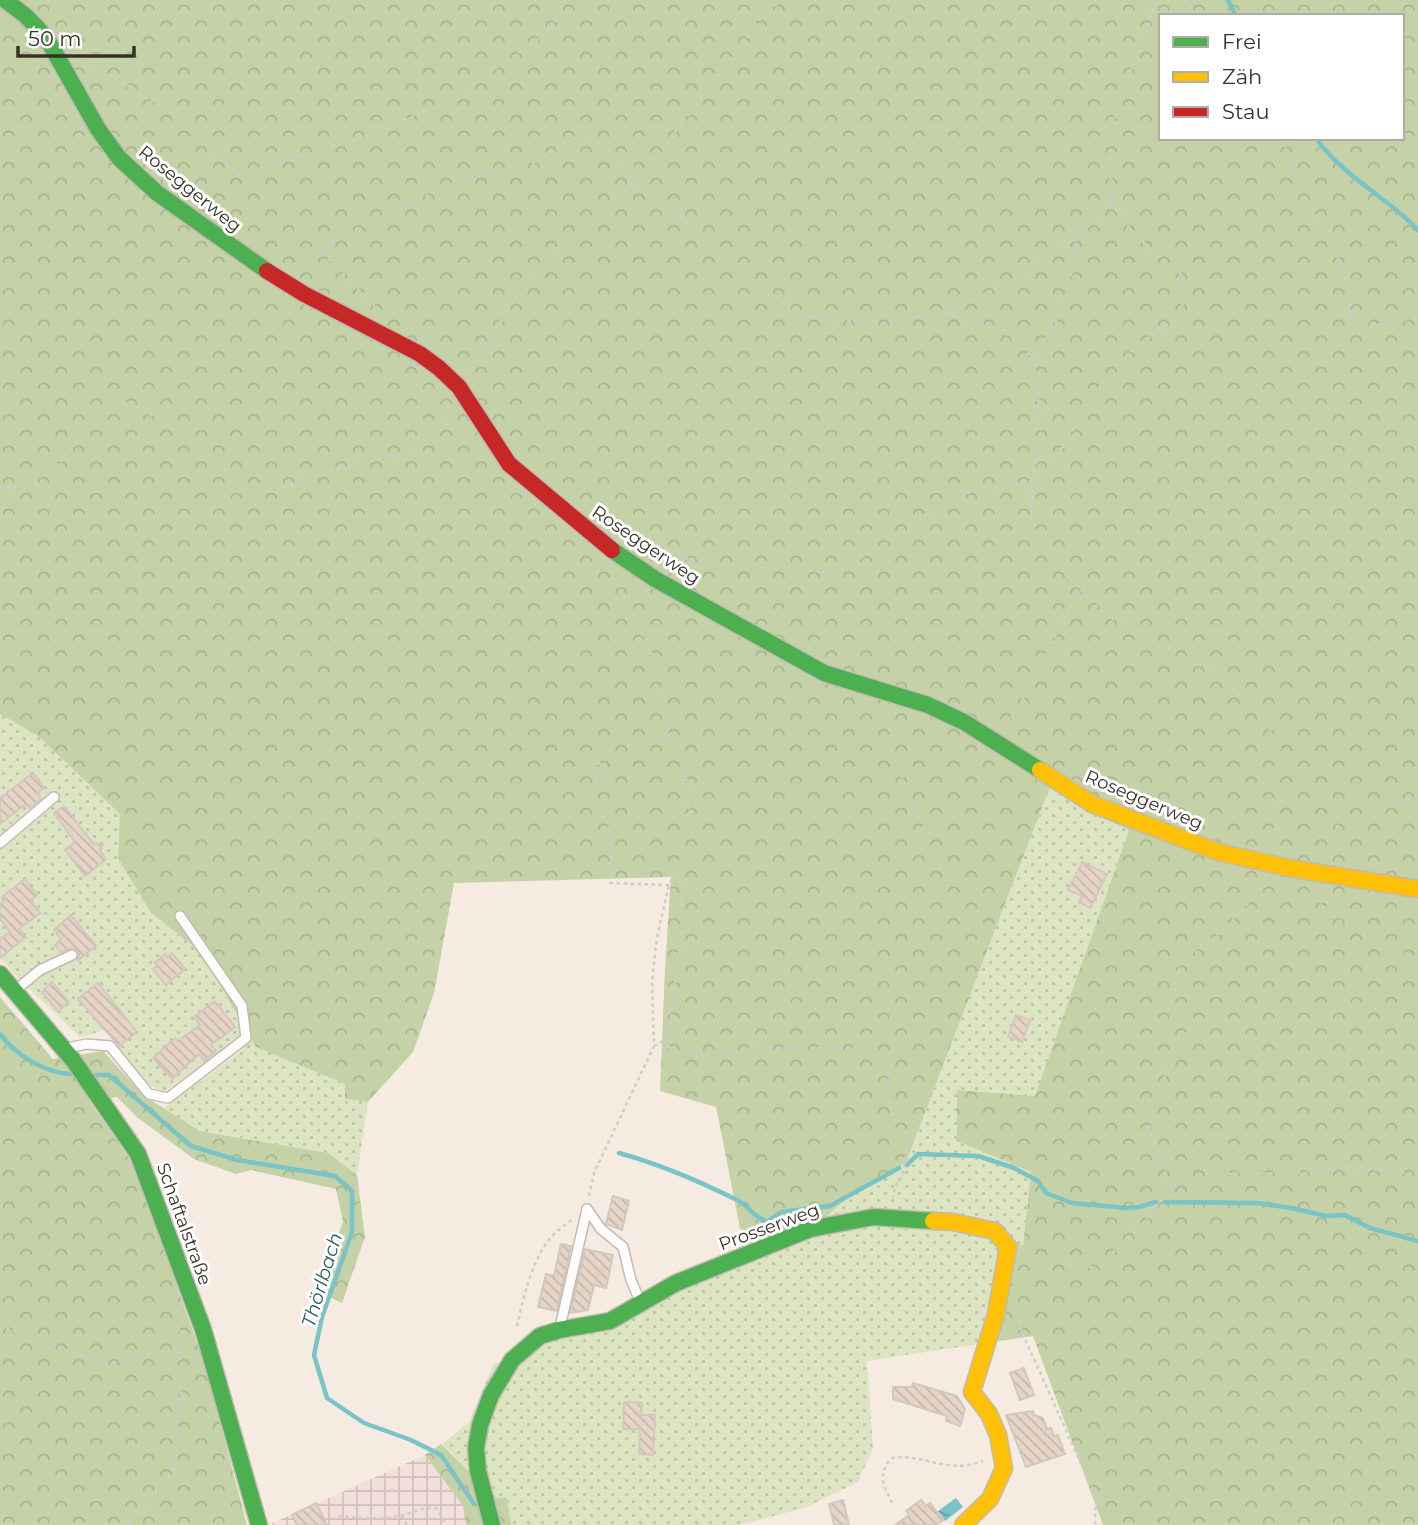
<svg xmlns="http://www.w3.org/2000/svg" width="1418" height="1525" font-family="Montserrat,sans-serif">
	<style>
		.industrial { fill: url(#industrial-grid) }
		.grass { fill: url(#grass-dots) }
		.forest { fill: url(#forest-crowns); fill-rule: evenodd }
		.water { fill: url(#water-ripples) }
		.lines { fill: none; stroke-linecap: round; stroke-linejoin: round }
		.stream { stroke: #79c4c7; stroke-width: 4.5 }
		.building { fill: url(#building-back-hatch); stroke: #d1c8bf; stroke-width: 2 }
		.lane-casing { stroke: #c3bab2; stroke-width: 12 }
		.fast-casing { stroke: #c3bab2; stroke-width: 19 }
		.slow-casing { stroke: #c3bab2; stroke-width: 19 }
		.jam-casing { stroke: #c3bab2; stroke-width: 19 }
		.path { stroke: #d0ccc9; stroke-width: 2.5; stroke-dasharray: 3.5 3.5; stroke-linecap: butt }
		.lane { stroke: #fefcfa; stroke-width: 9 }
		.fast { stroke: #4caf50; stroke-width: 16 }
		.slow { stroke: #ffc107; stroke-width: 16 }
		.jam { stroke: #c62828; stroke-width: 16 }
		.labels { text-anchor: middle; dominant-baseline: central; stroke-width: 6; stroke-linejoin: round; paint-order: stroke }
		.street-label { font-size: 18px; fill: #393028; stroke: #fff }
		.water-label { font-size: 19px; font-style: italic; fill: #2d5d60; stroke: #fff }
	</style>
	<defs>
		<pattern id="industrial-grid" width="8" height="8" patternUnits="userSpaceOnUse" patternTransform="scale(1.75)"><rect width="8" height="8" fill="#f3dfdb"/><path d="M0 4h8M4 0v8" fill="none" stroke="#d1c0bc"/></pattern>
		<pattern id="grass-dots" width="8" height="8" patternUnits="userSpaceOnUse" patternTransform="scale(1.75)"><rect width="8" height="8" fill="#dce4c2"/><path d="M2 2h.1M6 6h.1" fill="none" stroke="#bec4a7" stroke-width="1.8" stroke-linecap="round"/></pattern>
		<pattern id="forest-crowns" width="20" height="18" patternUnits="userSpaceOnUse" patternTransform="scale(1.75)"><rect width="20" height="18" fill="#c5d1a6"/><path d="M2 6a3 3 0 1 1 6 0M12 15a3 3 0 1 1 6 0" fill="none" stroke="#aab48f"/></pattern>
		<pattern id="water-ripples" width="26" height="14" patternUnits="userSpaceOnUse" patternTransform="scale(1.75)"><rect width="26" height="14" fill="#79c4c7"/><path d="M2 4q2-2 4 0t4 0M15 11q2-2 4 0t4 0" fill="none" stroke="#64a0a2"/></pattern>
		<pattern id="building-back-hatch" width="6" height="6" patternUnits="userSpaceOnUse" patternTransform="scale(1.75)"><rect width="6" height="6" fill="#e6d5c7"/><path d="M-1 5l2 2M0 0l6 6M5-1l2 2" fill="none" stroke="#c6b7ab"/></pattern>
	</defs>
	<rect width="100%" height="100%" fill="#f6ebe1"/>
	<path class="industrial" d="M425,1455L464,1506L466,1525H268Z"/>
	<g class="grass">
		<path d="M0,714L38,736L121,814L118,858L151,913L200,951L245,1028L238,1039L165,1091C144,1090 118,1047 105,1030C96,1032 90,1036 80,1037L22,982L0,958Z"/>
		<path d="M1050,787L1129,829L1035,1097L957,1091V1141L1031,1172L1023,1247L1013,1240L992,1342L867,1361L873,1448L858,1482L804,1508L739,1525H511L507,1498H496L442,1444L469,1422L494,1363L520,1362L547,1343L825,1218L855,1191L906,1162Z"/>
		<path d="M251,1039L256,1047L345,1084V1099L368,1102L357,1175L328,1153L201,1131L163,1109L239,1053Z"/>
	</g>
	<g class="forest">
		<path d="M0,0H1418V1525H1103L1033,1336L992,1342L1012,1239L1023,1246L1031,1172L957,1141V1090L1035,1096L1129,830L1050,787L906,1162L855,1191L825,1218L744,1248L716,1107L660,1091L665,969L671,877L454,883L434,993L413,1052L368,1102L345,1099V1084L256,1047L200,951L151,913L118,858L120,814L38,736L0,714ZM1161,16H1402V138H1161Z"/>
		<path d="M0,997L53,1059L103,1051L144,1096L200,1131L328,1153L357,1175L365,1237L342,1303L319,1292L343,1221L336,1189L251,1170L236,1174L194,1159L138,1118L117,1097L90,1102L133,1164L205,1365L247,1525H0Z"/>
		<path d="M441,1444L496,1498H507L511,1525H466L463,1506L425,1455Z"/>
	</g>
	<path class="water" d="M956,1498L963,1507L945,1521L938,1511Z"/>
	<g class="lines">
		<g class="stream">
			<path d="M1228,0L1236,16"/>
			<path d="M1316,138C1342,176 1387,197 1418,230"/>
			<path d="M0,1034C16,1055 46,1074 73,1074"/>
			<path d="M96,1075H109L191,1146L237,1160L335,1176L352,1191V1232L322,1317L314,1355L327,1398L364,1423L411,1440L441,1455L474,1504"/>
			<path d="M619,1153C659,1164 699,1181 737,1200C749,1205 750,1215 767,1222L781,1212L830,1206L899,1168"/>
			<path d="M907,1165L918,1154L978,1156L1014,1168L1038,1181L1046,1193L1072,1203L1127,1208L1139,1207L1156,1202"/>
			<path d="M1165,1202L1256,1203L1292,1208L1326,1216L1345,1215L1370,1228L1418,1241"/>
		</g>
	</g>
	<g class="building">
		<path d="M33,773L44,788L38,793L41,799L30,808L26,804L0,824V798Z"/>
		<path d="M64,806L93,843L103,844L100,851L106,859L85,876L65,850L75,842L54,813Z"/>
		<path d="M1082,862L1107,874L1090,908L1079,902L1082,896L1068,890Z"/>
		<path d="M25,879L37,895L31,900L40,913L19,929L26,937L0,958V939L10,932L0,919V904L5,900L2,897Z"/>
		<path d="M71,915L96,946L78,960L79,953L75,949L70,948L61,952L55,945L61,939L54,930Z"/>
		<path d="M172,953L185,969L166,985L153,969L157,966L155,963L165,954L167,957Z"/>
		<path d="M52,982L69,1002L58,1011L42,992Z"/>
		<path d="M98,983L137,1032L119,1046L78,999Z"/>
		<path d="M215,1001L235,1027L211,1045L216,1051L204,1061L199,1054L172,1079L153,1058L175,1038L178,1041L200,1025L194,1017Z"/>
		<path d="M1016,1015L1030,1020L1022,1042L1008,1037Z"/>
		<path d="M613,1196L629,1201L622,1230L606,1224Z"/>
		<path d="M561,1244L571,1246L557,1311L538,1307L546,1274L554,1276Z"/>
		<path d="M585,1249L613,1255L606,1288L594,1285L588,1310L570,1313Z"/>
		<path d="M1024,1368L1034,1395L1020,1400L1010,1373Z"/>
		<path d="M913,1383L957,1396L965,1409L960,1426L946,1421L947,1416L893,1399V1387H912Z"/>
		<path d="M624,1402L642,1403L641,1415H655L653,1455L639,1454L640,1429H623Z"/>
		<path d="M1033,1411L1034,1415L1043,1418L1047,1429L1051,1428L1054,1436L1058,1435L1065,1454L1026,1467L1006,1415Z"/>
		<path d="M843,1500L849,1525H834L829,1504Z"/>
		<path d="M921,1500L926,1506L930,1503L943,1520L936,1525H895L909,1515L906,1511Z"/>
		<path d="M316,1503L327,1525H297L292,1515Z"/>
	</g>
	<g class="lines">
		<g class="lane-casing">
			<g id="lane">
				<path d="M0,843L54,797"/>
				<path d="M17,989L40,970L72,955"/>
				<path d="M68,1048L86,1044L110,1046L149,1094L168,1098L246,1038L242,1006L180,916"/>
				<path d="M587,1209L601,1229L623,1247L631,1280L640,1301"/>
				<path d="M560,1327L587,1209"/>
			</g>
		</g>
		<g class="fast-casing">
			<g id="fast">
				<path d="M5,0L26,16L46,37L98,129L119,158L157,193L267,271"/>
				<path d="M612,550L655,579L824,673L928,705L964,722L1040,770"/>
				<path d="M0,974L73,1060L138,1154L203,1329L259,1525"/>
				<path d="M492,1525L478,1471L476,1448L480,1425L491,1395L512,1360L540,1336L559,1330L610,1321L676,1283L810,1229L874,1217L933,1221"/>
			</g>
		</g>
		<g class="slow-casing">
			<g id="slow">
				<path d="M1040,770L1092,804L1218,852L1289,868L1418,889"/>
				<path d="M933,1221L953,1222L995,1231L1008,1247L996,1314L972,1392L989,1414L998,1435L1004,1468L990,1499L963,1525"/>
			</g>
		</g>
		<g class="jam-casing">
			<path id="jam" d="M267,271L304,294L420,354L439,368L459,387L509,464L612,550"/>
		</g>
		<g class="path">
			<path d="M1184,0L1196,16"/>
			<path d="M80,55L184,122L231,169L294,225L375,306"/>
			<path d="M1282,138L1309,206L1334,236L1336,253L1348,284L1353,318L1367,327L1418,317"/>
			<path d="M238,175L368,135L445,103L551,30L565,0"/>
			<path d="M319,250L363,225L462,180L531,164L584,133L643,175L721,260L804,316L877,324L945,313L1002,286L1041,263L1076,238L1111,203V142L1120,94L1142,45L1156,0"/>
			<path d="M947,314L1004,331L1034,359L1041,427L1033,481L1032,520L1038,545L1104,614L1202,666L1261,710L1290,769L1271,843"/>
			<path d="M1034,359L1063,308L1071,277L1076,238"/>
			<path d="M469,369L512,304L588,223L643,175L760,19L782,0"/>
			<path d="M0,489L38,484L72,449L96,411L114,404L124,403L145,411L204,450L239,484L254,491L269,492L317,475L400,454L440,432L453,415"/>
			<path d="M621,529L649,538L686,558L732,570L785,566L831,574L897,538L923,516L968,493L1033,481L1051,471L1064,444L1102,384L1134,348L1173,320L1190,293L1179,271L1152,251L1125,223L1111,203"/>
			<path d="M888,714L891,751L956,903L961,929"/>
			<path d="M1007,724L1017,710L1080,589"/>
			<path d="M1300,849L1332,828L1418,796"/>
			<path d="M669,885L610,883L611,832L593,796L599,763L633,743L669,739"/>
			<path d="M1316,894C1328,924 1389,947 1418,959"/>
			<path d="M663,1041L672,1050L717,1058L742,1049L774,1048H872L891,1055C892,1068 887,1081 887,1094C888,1111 901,1125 909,1139L902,1177L896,1185L893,1198"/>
			<path d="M654,1046L663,1041L671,1022L683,920L681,891L677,872"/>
			<path d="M1171,1188L1144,1110L1178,1056L1191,1022L1174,987V969C1207,944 1241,919 1262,883"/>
			<path d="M589,1196L594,1173L654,1046L652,981L657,937L669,885L676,871L688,828L689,793L679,751L669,739L666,698L653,657L614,577"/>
			<path d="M1028,1254L1085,1269L1105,1260L1139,1228L1171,1188L1201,1174L1314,1173L1352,1167L1418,1174"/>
			<path d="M1019,1313L1021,1330L1096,1497L1095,1525"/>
			<path d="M0,1326L105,1364L180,1348"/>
			<path d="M517,1326C524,1296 532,1257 554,1234C559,1229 566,1224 572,1220"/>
			<path d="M892,1503C883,1483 877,1477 891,1458C925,1453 946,1475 983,1461"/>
			<path d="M338,1516C359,1518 378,1520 399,1516C415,1513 417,1507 436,1508L446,1525"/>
			<path d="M401,1516L407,1525"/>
			<path d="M128,1525L147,1504L175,1467L182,1375L178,1324"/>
		</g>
		<use href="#lane" class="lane"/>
		<use href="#fast" class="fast"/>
		<use href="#slow" class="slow"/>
		<use href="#jam" class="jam"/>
	</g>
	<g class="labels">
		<g class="street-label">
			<text transform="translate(190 189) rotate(39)">Roseggerweg</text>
			<text transform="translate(646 545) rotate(34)">Roseggerweg</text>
			<text transform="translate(1144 800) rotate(23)">Roseggerweg</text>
			<text transform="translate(184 1224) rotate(70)">Schaftalstraße</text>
			<text transform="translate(769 1227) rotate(-20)">Prosserweg</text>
		</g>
		<g class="water-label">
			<text transform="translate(322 1280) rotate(-73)">Thörlbach</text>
		</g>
	</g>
	<rect x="1159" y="14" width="245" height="126" fill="#ffffff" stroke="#b0aca9" stroke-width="2"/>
	<rect x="1173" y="37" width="35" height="10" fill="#4caf50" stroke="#b0aca9" stroke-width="2"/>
	<text x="1222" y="49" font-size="21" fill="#393028">Frei</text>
	<rect x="1173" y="72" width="35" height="10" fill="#ffc107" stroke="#b0aca9" stroke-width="2"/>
	<text x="1222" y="84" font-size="21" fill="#393028">Zäh</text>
	<rect x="1173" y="107" width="35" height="10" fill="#c62828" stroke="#b0aca9" stroke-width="2"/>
	<text x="1222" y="119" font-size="21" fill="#393028">Stau</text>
	<path d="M18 46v10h116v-10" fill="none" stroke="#393028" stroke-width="3.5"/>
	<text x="28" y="46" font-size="21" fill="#393028" stroke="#ffffff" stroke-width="5" paint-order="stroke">50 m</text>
</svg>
